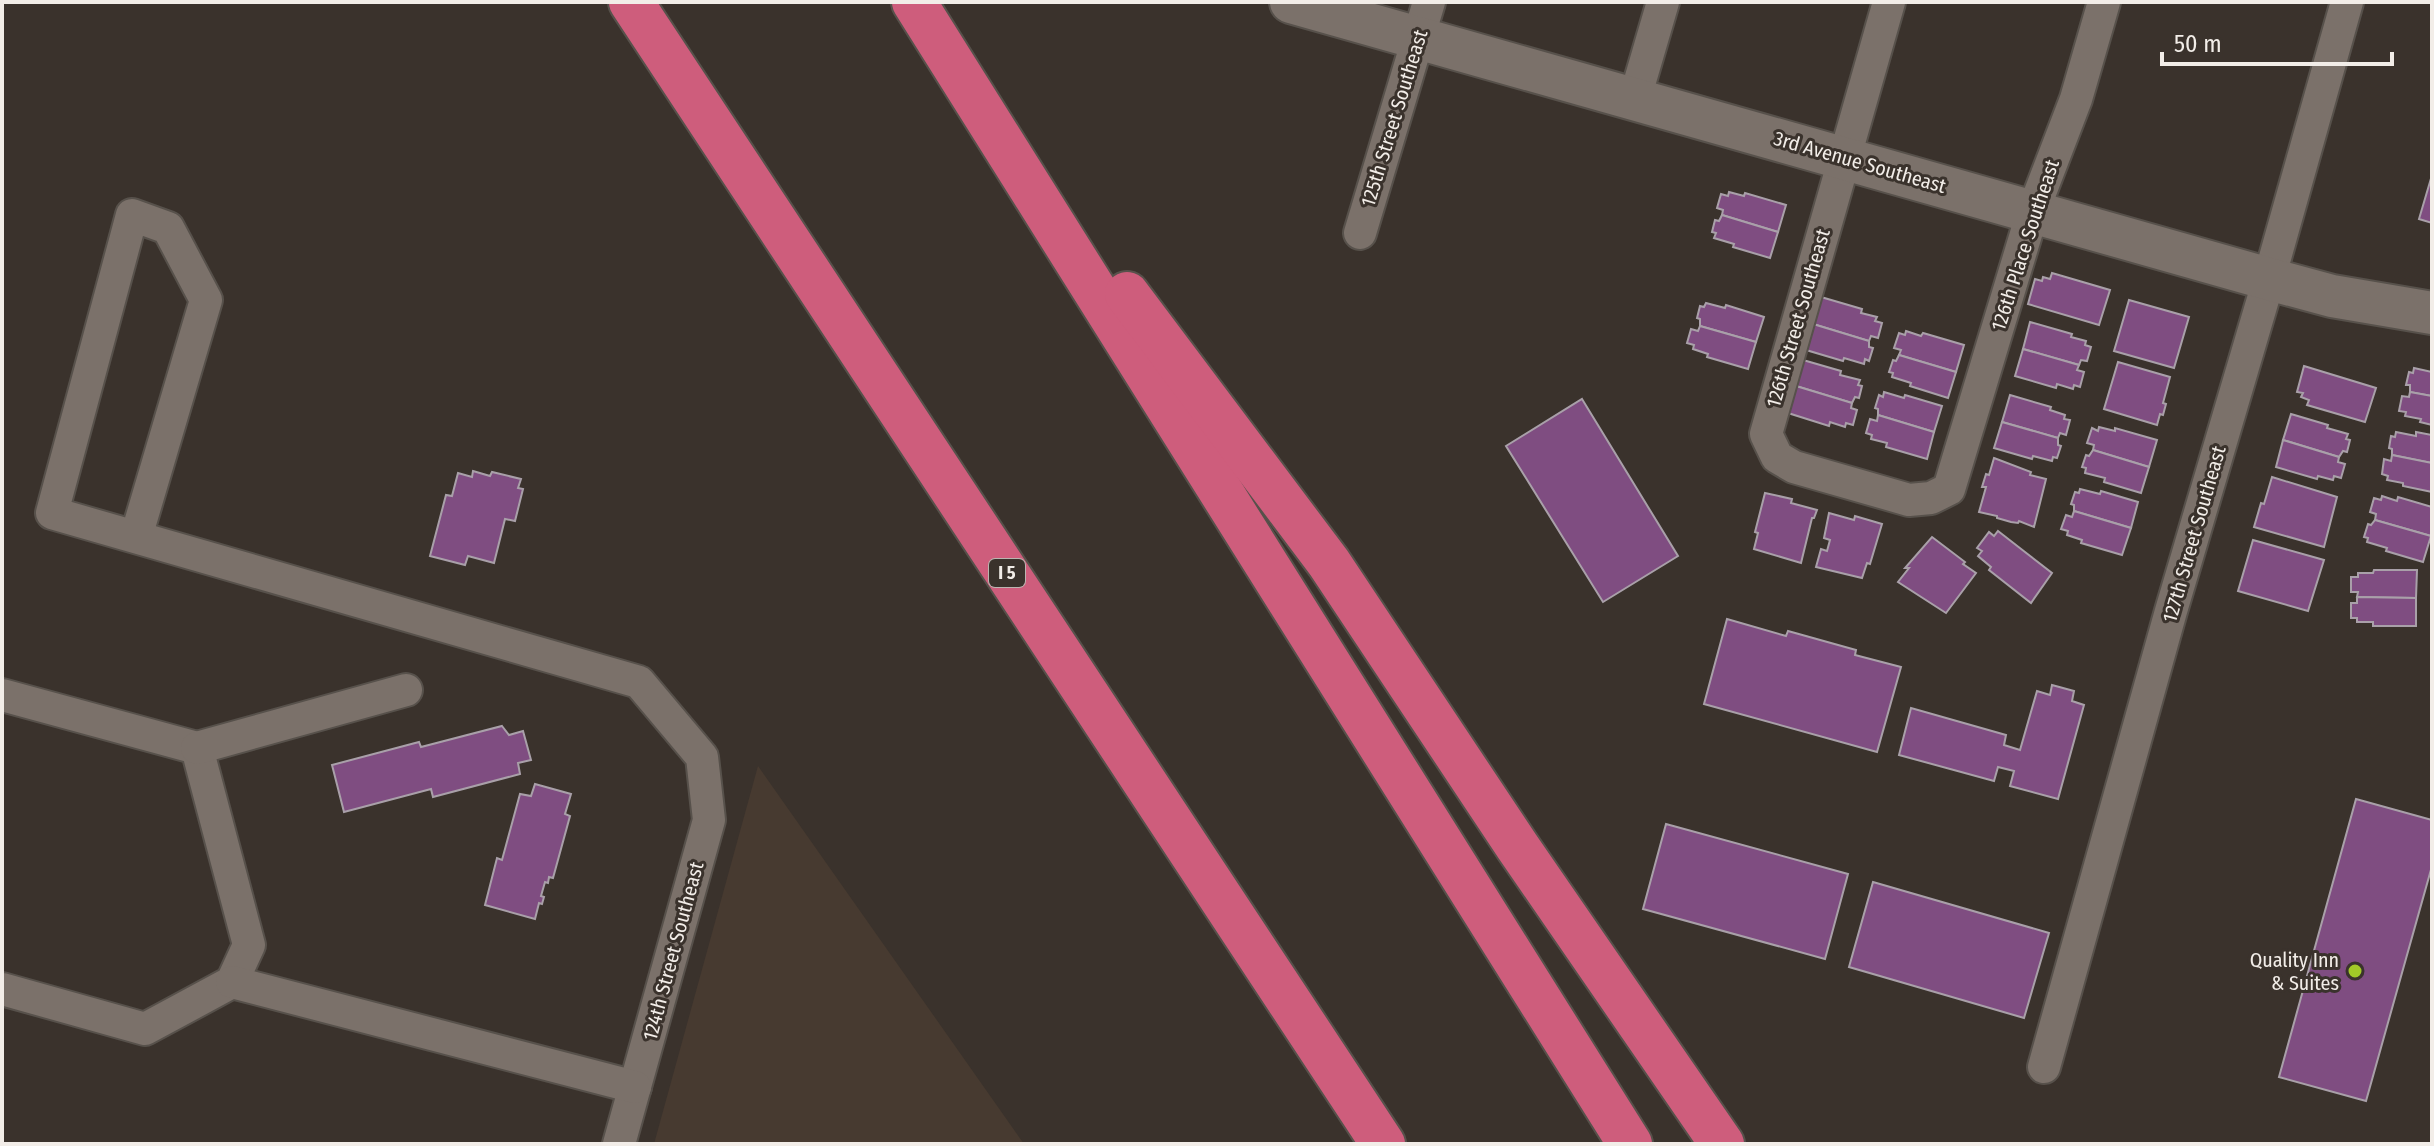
<svg xmlns="http://www.w3.org/2000/svg" width="2434" height="1146" font-family="'Fira Sans Condensed',sans-serif">
	<style>
		.built { fill: #473a30 }
		.building { fill: #7f4d81; stroke: #a9a0a9; stroke-width: 2 }
		.lines { fill: none; stroke-linecap: round; stroke-linejoin: round }
		.minor-casing { stroke: #57514b; stroke-width: 36 }
		.tertiary-casing { stroke: #57514b; stroke-width: 46 }
		.motorway-casing { stroke: #57514b; stroke-width: 48 }
		.minor { stroke: #7b716a; stroke-width: 32 }
		.tertiary { stroke: #7b716a; stroke-width: 42 }
		.motorway { stroke: #ce5d7c; stroke-width: 44 }
		.poi-dot { fill: #a2c928; stroke: #3a322c; stroke-width: 3 }
		.labels { text-anchor: middle; dominant-baseline: central; stroke-width: 6; stroke-linejoin: round; paint-order: stroke }
		.shield { fill: #3a322c; stroke: #bbb5b0; stroke-width: 2 }
		.shield-label { font-size: 18px; font-weight: bold; fill: #f2ede8 }
		.street-label { font-size: 20px; fill: #f2ede8; stroke: #3a322c }
		.poi-label { font-size: 20px; fill: #f2ede8; stroke: #3a322c; text-anchor: end }
	</style>
	<rect width="100%" height="100%" fill="#3a322c"/>
	<path class="built" d="M758,766L1024,1144H654Z"/>
	<g class="building">
		<path d="M2432,175V223L2419,219Z"/>
		<path d="M1729,192L1744,196L1745,193L1786,205L1778,232L1722,215L1723,210L1717,208L1721,194L1728,196Z"/>
		<path d="M1722,215L1778,232L1770,258L1733,247L1734,244L1714,238L1716,233L1712,232L1715,220L1719,221Z"/>
		<path d="M2052,273L2110,290L2099,325L2028,304L2035,279L2042,281L2043,277L2050,279Z"/>
		<path d="M1821,297L1862,309L1861,313L1877,317L1875,321L1882,323L1878,338L1871,336L1869,341L1813,324Z"/>
		<path d="M2129,300L2189,317L2174,368L2114,351Z"/>
		<path d="M1706,303L1725,308L1726,305L1764,317L1756,342L1700,326V319L1697,318L1700,306L1704,307Z"/>
		<path d="M2030,322L2072,334L2071,337L2086,341L2085,345L2091,347L2087,361L2081,360L2079,365L2023,349Z"/>
		<path d="M1813,324L1869,341V347L1873,348L1869,361L1865,359L1864,364L1844,358L1843,361L1806,350Z"/>
		<path d="M1700,326L1756,342L1748,369L1707,357L1708,354L1693,349L1694,345L1687,343L1691,329L1698,331Z"/>
		<path d="M1906,331L1921,336L1923,333L1964,345L1956,372L1899,355L1901,350L1894,348L1899,333L1905,335Z"/>
		<path d="M2023,349L2079,365L2077,370L2084,372L2080,387L2074,385L2073,389L2057,384L2056,388L2015,376Z"/>
		<path d="M1899,355L1956,372L1948,398L1910,386L1911,383L1892,377L1893,373L1889,372L1893,360L1896,361Z"/>
		<path d="M1803,360L1841,371L1840,375L1860,380L1858,385L1862,386L1859,398L1855,397L1852,403L1796,386Z"/>
		<path d="M2118,362L2170,377L2163,403L2166,404L2163,415L2160,414L2157,425L2104,409Z"/>
		<path d="M2304,366L2376,388L2365,422L2307,405L2309,400L2301,397L2303,393L2297,392Z"/>
		<path d="M2414,368L2432,372V396L2410,392V385H2406L2409,372L2413,373Z"/>
		<path d="M1796,386L1852,403L1851,408L1857,410L1853,425L1846,423L1845,427L1830,422L1829,426L1788,413Z"/>
		<path d="M1884,392L1904,398L1905,395L1942,406L1934,432L1878,415V409L1875,408L1879,395L1883,397Z"/>
		<path d="M2410,392L2432,396V425L2420,422L2421,419L2405,416L2406,412L2399,411L2402,396L2409,397Z"/>
		<path d="M2010,395L2051,407L2050,410L2065,415L2064,419L2070,420L2066,435L2060,433L2058,438L2002,422Z"/>
		<path d="M1582,399L1678,556L1603,602L1506,446Z"/>
		<path d="M2291,414L2328,425L2327,428L2348,434L2346,439L2350,440L2347,452L2343,451L2339,457L2283,440Z"/>
		<path d="M1878,415L1934,432L1927,459L1886,447L1887,443L1871,439L1872,435L1866,433L1870,419L1877,421Z"/>
		<path d="M2002,422L2058,438V445L2061,446L2057,458L2053,457L2052,461L2033,456L2032,459L1994,448Z"/>
		<path d="M2099,427L2115,431V428L2157,440L2149,467L2093,450L2094,445L2087,443L2092,428L2098,431Z"/>
		<path d="M2396,432L2416,436V432L2432,435V463L2392,455V449L2389,448L2391,436L2395,437Z"/>
		<path d="M2283,440L2339,457L2338,462L2345,464L2341,478L2334,476L2333,480L2318,476L2317,479L2276,467Z"/>
		<path d="M2093,450L2149,467L2141,493L2104,482L2105,478L2085,473L2086,468L2082,467L2086,455L2089,456Z"/>
		<path d="M2392,455L2432,463V492L2403,486V483L2387,480L2388,476L2382,474L2384,459L2391,461Z"/>
		<path d="M1994,458L2031,472L2030,475L2046,479L2034,527L2019,521L2018,523L2011,522L1997,518V516L1979,512L1986,487H1982L1986,474L1989,475Z"/>
		<path d="M473,471L490,476L492,472L521,479L518,488L523,489L515,521L505,519L494,563L468,556L465,565L430,556L446,495L452,496L458,473L472,477Z"/>
		<path d="M2272,477L2337,497L2324,547L2254,527L2261,503L2264,504Z"/>
		<path d="M2080,489L2100,494L2101,491L2138,502L2131,528L2074,511V505L2071,504L2075,492L2079,493Z"/>
		<path d="M1765,493L1792,499L1791,503L1817,510L1814,518H1812L1801,563L1754,549L1758,533L1755,532Z"/>
		<path d="M2382,496L2397,501L2398,497L2432,507L2431,536L2375,520L2376,514L2370,512L2374,498L2381,500Z"/>
		<path d="M2074,511L2131,528L2122,555L2081,543L2082,540L2067,535L2068,531L2061,529L2066,515L2072,517Z"/>
		<path d="M1829,513L1854,520L1855,516L1882,524L1870,564L1867,563L1862,578L1816,567L1821,549L1827,551L1830,540L1824,538Z"/>
		<path d="M2375,520L2431,536L2423,562L2386,551L2387,548L2367,542L2368,538L2364,537L2368,524L2371,525Z"/>
		<path d="M1998,531L2052,573L2031,603L1989,570L1991,567L1978,556L1982,551L1977,548L1989,532L1994,536Z"/>
		<path d="M1932,537L1965,562L1963,564L1976,573L1946,613L1898,582L1909,568H1905Z"/>
		<path d="M2253,540L2324,560L2308,611L2238,591Z"/>
		<path d="M2374,570H2417L2416,598L2357,597L2358,592H2351V577H2358V573H2373Z"/>
		<path d="M2357,597L2416,598V626H2373V622H2357V618H2351V603H2357Z"/>
		<path d="M1727,619L1786,636L1788,631L1856,650L1855,655L1901,667L1877,752L1704,704Z"/>
		<path d="M2052,685L2074,691L2072,701L2084,705L2058,799L2010,786L2014,771L1998,767L1994,781L1899,755L1911,708L2006,735L2004,745L2020,750L2037,691L2050,695Z"/>
		<path d="M502,726L509,735L523,731L531,760L518,763L520,774L433,797L431,789L344,812L332,765L419,742L421,747Z"/>
		<path d="M535,784L571,794L565,814L570,816L553,878L549,877L548,883L545,882L541,896L544,897L542,904L539,903L535,919L485,905L497,858L502,860L520,794L531,796Z"/>
		<path d="M2356,799L2432,820V866L2366,1101L2279,1077Z"/>
		<path d="M1666,824L1848,874L1825,959L1643,909Z"/>
		<path d="M1873,882L2049,933L2024,1018L1849,967Z"/>
	</g>
	<g class="lines">
		<g class="minor-casing">
			<g id="minor">
				<path d="M1889,2L1766,434L1777,457L1794,467L1909,500L1931,498L1949,489L2033,211L2076,99L2104,2"/>
				<path d="M1635,98L1663,2"/>
				<path d="M1360,233L1429,2"/>
				<path d="M136,537L206,300L168,228L132,215L52,513L639,682L702,757L709,820L619,1144"/>
				<path d="M2,695L197,748L249,945L232,982L145,1029L2,989"/>
				<path d="M197,748L406,690"/>
				<path d="M232,982L635,1087"/>
				<path d="M2044,1067L2171,611L2269,279L2347,2"/>
			</g>
		</g>
		<g class="tertiary-casing">
			<path id="tertiary" d="M1291,2L2269,279L2332,296L2432,313"/>
		</g>
		<g class="motorway-casing">
			<g id="motorway">
				<path d="M631,2L1383,1144"/>
				<path d="M914,2L1630,1144"/>
				<path d="M1127,294L1329,563L1517,846L1722,1144"/>
			</g>
		</g>
		<use href="#minor" class="minor"/>
		<use href="#tertiary" class="tertiary"/>
		<use href="#motorway" class="motorway"/>
	</g>
	<circle class="poi-dot" cx="2355" cy="971" r="8"/>
	<g class="labels">
		<rect class="shield" x="989" y="559" width="36" height="28" rx="6"/>
		<g class="shield-label">
			<text x="1007" y="573">I 5</text>
		</g>
		<g class="street-label">
			<text transform="translate(1394 118) rotate(-73)">125th Street Southeast</text>
			<text transform="translate(1860 162) rotate(16)">3rd Avenue Southeast</text>
			<text transform="translate(2025 245) rotate(-72)">126th Place Southeast</text>
			<text transform="translate(1798 318) rotate(-74)">126th Street Southeast</text>
			<text transform="translate(2194 534) rotate(-74)">127th Street Southeast</text>
			<text transform="translate(673 951) rotate(-75)">124th Street Southeast</text>
		</g>
		<g class="poi-label">
			<text x="2339" y="960">Quality Inn<tspan x="2339" dy="23">&amp; Suites</tspan></text>
		</g>
	</g>
	<rect width="2434" height="1146" fill="none" stroke="#f2ede8" stroke-width="8"/>
	<path d="M2162 52v12h230v-12" fill="none" stroke="#f2ede8" stroke-width="4"/>
	<text x="2174" y="52" font-size="24" fill="#f2ede8" stroke="#3a322c" stroke-width="6" paint-order="stroke">50 m</text>
</svg>
